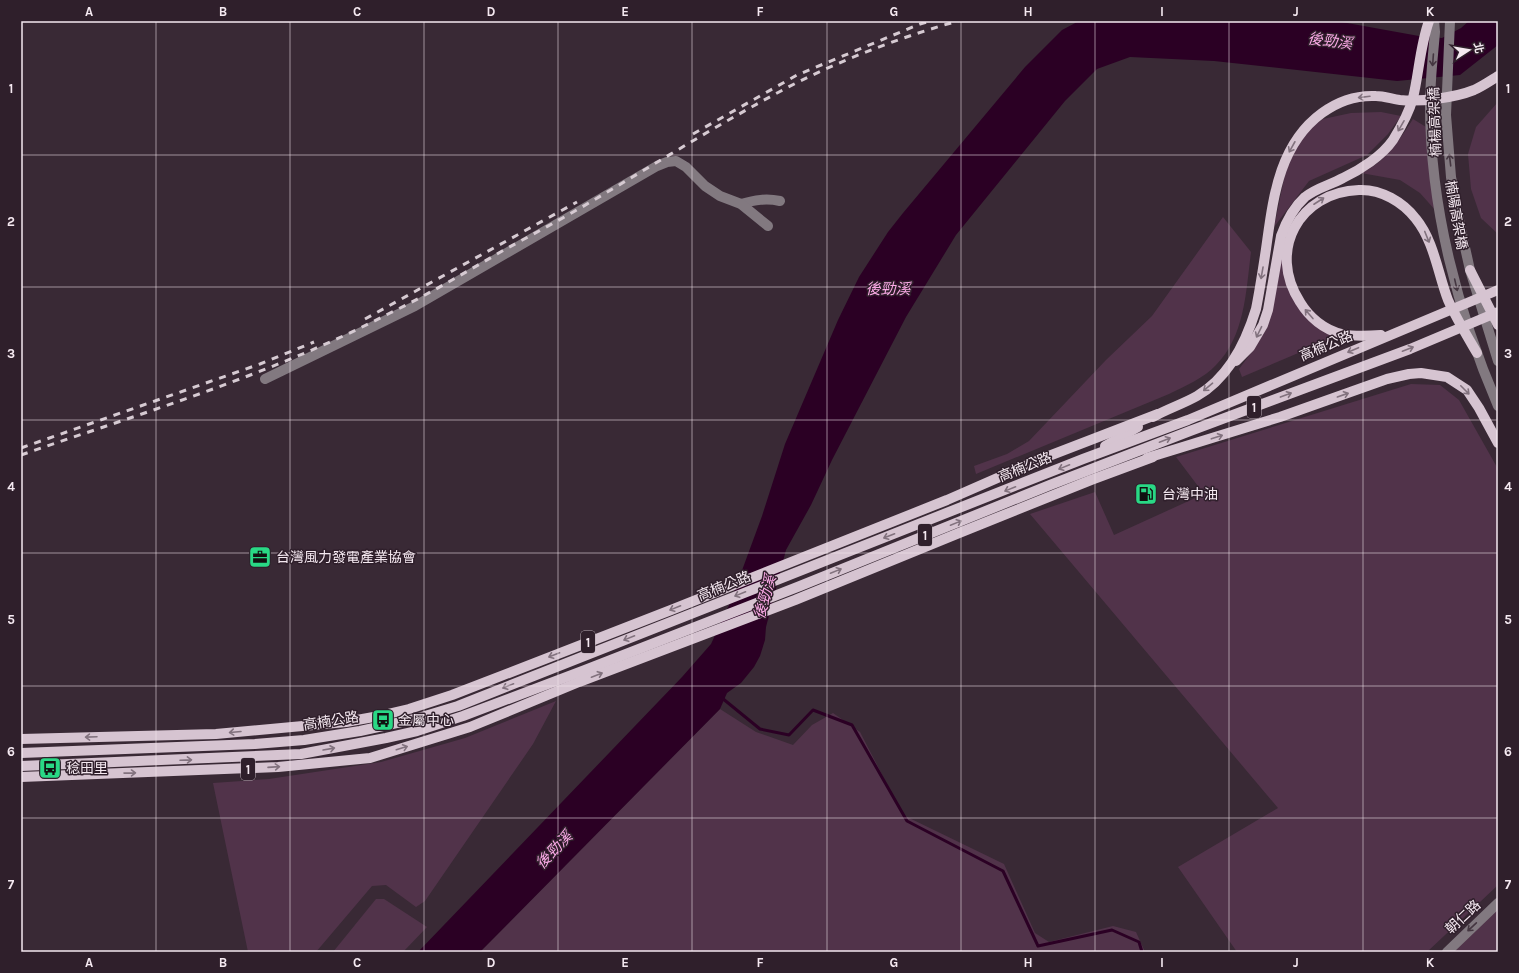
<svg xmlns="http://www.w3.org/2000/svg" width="1519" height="973" font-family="Karla,'Noto Sans TC',sans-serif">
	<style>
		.green { fill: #51334a }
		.water { fill: #2b0024 }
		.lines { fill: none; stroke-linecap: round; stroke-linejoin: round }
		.stream { stroke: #2b0024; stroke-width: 3 }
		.minor { stroke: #827980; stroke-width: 10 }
		.major { stroke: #d6c4d1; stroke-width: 10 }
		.rail { stroke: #d6cad2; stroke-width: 3; stroke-dasharray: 7 7; stroke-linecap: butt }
		.oneway { stroke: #443640 }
		.oneway2 { stroke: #82727e }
		.grid { fill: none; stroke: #f5e9f1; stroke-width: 1; stroke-opacity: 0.55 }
		.labels { text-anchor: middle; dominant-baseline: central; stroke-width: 3; stroke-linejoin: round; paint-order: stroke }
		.shield { fill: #2f1f2b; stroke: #baacb6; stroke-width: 1 }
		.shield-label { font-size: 13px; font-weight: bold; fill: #f5e9f1 }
		.street-label { font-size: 14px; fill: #f5e9f1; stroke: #2f1f2b }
		.poi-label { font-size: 14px; fill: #f5e9f1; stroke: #2f1f2b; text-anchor: start }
		.water-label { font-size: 15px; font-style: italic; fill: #fbaae7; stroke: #2f1f2b }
		.neatline { fill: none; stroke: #f5e9f1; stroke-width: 1.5 }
		.grid-label { font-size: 13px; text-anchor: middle; font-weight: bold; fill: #f5e9f1 }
	</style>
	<rect width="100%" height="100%" fill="#392935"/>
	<g class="green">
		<path d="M1498,102V234L1481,218L1471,189L1468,154L1476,127Z"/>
		<path d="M1381,112L1401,116L1388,134L1367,155L1309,181L1274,227L1285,174L1293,154L1310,128L1323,119L1351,113Z"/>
		<path d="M1413,119L1426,127L1436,211L1420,193L1400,180L1361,173C1385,163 1399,140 1413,119Z"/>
		<path d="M1223,217L1251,252C1246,291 1245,336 1216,365C1204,378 1185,386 1169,394L976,474L974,466L1007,454L1029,441L1106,360L1152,316Z"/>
		<path d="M1284,245L1286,280L1333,334V337L1329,340L1242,377L1239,369L1251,353L1267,328Z"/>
		<path d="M1411,384L1440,385L1459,400L1498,469V885L1427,952H1237L1178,867L1278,808L1030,514L1095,492L1114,535L1204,494L1176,457Z"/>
		<path d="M556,701L533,744L425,901L416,907L386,885L372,886L316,952H248L213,783L269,779L381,762L465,738Z"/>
		<path d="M720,709L756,732L793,745L812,725L833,713L860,732L903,815L1004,864L1035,933L1049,942L1113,926L1136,932L1145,952H480Z"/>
		<path d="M376,899H384L427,927L403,952H333Z"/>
		<path d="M1498,909V952H1454Z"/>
	</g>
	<path class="water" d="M1079,21H1336L1419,36L1442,38L1461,28L1469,21H1498V45L1460,75L1397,81L1214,61L1130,57L1097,69L1065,101L956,235L906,317L832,460L811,505L786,550L766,627L765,640L760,656L754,667L741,683L727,693L720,709L480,952H418L682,677L711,644L730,603L762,516L785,444L838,320L859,277L888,232L903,213L1025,67L1062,30Z"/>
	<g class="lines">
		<path class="stream" d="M722,698L760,729L789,735L813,710L852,725L907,821L1003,871L1038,946L1112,930L1139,942L1142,952"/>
		<g class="minor">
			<path d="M1434,21L1435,32C1433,56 1430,81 1430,105C1430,207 1458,313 1498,406"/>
			<path d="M1450,21L1446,115L1451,177L1460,225L1470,270L1498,361"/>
			<path d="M741,204C755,200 766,198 780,201"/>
			<path d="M265,379L415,306L657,166L667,162L676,161L686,167L705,186L720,196L741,204L768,226"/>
			<path d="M1447,952L1498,903"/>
		</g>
		<g class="major">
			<path d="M1470,270L1498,325"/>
			<path d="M1381,335C1368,336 1355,337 1342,334C1324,330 1309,317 1300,302C1267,251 1299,192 1359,190C1381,189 1403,202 1416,219C1434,241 1438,274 1448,300C1456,318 1467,336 1477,353"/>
			<path d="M1236,361L1250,347L1263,325L1268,310L1281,236C1286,222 1294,207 1305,197C1316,188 1330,185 1343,178C1360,170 1382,156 1393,140C1401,127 1409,113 1413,98C1419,73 1420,46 1429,21"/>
			<path d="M1153,417C1167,409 1183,404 1197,396C1228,378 1246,342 1256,309C1260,289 1263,269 1266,249C1273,200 1278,145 1322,113C1337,102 1356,95 1376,96C1384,96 1392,99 1400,100C1421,102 1454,98 1474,90C1483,86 1490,81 1498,76"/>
			<path d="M1105,446L1138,427"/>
			<path d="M1147,458L1280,417L1387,379L1409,374L1421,373L1447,377L1467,390L1479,408L1498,443"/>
			<path d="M21,739L216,734L346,722L379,716L409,709L452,695L671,610L947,500L1041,459L1158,414"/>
			<path d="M21,753L255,744L304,740L360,731L415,719L458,706L1083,459L1188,420L1498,290"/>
			<path d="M21,766L301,754L386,738L417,731L463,716L585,670L800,586L1050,485L1190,431L1410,349L1498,312"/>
			<path d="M21,777L278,767L370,758L470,727L579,682L795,600L959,533L1091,480L1153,457"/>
		</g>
		<g class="rail">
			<path d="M693,134L797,75L920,24L931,21"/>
			<path d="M365,319L577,202"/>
			<path d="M21,448L260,364L314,342"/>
			<path d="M21,455C145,412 273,374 390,313C429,294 466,272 504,250C537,232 571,214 604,194C668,156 732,116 798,82C849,57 904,36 958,21"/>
		</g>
	</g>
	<defs><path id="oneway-shaft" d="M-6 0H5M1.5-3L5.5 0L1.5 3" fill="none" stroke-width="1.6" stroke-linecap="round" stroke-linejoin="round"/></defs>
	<g class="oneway">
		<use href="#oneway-shaft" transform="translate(1433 60) rotate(94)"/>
		<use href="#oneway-shaft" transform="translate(1450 160) rotate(-97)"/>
		<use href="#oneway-shaft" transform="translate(1456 285) rotate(77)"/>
		<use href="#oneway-shaft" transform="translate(1472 927) rotate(137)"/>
	</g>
	<g class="oneway2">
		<use href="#oneway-shaft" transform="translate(1364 97) rotate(173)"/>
		<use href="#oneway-shaft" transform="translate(1401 126) rotate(120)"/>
		<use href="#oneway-shaft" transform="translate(1292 147) rotate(119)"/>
		<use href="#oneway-shaft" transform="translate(1319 201) rotate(-33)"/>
		<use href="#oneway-shaft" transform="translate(1427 237) rotate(68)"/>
		<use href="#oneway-shaft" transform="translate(1262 273) rotate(100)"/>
		<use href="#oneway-shaft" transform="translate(1309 314) rotate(-131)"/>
		<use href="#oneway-shaft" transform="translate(1259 332) rotate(116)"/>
		<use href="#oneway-shaft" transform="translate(1408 349) rotate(-21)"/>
		<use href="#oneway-shaft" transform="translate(1353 350) rotate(157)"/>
		<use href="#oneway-shaft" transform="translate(1208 387) rotate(140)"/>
		<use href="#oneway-shaft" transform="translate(1465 390) rotate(45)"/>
		<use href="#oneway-shaft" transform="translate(1286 395) rotate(-20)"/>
		<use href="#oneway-shaft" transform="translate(1343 395) rotate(-19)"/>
		<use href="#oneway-shaft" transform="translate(1217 437) rotate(-18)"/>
		<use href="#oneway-shaft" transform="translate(1165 440) rotate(-21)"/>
		<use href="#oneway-shaft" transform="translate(1064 467) rotate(158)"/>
		<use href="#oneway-shaft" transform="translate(1010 489) rotate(158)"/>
		<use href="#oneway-shaft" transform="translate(956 523) rotate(-22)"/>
		<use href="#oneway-shaft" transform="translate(889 536) rotate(159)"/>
		<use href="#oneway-shaft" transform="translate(836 571) rotate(-22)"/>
		<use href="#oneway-shaft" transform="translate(740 594) rotate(158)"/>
		<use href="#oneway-shaft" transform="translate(675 608) rotate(158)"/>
		<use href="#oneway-shaft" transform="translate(629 638) rotate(158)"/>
		<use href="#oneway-shaft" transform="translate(554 655) rotate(159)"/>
		<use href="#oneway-shaft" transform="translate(597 675) rotate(-21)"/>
		<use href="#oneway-shaft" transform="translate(508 686) rotate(158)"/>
		<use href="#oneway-shaft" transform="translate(235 732) rotate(175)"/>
		<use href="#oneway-shaft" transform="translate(91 737) rotate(178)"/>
		<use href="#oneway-shaft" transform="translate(402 748) rotate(-17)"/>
		<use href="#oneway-shaft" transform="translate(329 749) rotate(-10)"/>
		<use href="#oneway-shaft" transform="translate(186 760) rotate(-2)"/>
		<use href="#oneway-shaft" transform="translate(274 767) rotate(-4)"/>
		<use href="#oneway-shaft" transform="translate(130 773) rotate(-1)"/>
	</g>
	<path class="grid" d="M156,21V952M290,21V952M424,21V952M558,21V952M692,21V952M827,21V952M961,21V952M1095,21V952M1229,21V952M1363,21V952M21,155H1498M21,287H1498M21,420H1498M21,553H1498M21,686H1498M21,818H1498"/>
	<defs>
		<g id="fuel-square" transform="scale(1.15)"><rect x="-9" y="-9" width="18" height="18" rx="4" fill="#29d885" stroke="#2f1f2b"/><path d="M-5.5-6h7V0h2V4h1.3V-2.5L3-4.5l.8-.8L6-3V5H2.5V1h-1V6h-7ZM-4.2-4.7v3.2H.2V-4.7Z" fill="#111"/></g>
		<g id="office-square" transform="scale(1.15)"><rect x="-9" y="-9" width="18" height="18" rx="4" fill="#29d885" stroke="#2f1f2b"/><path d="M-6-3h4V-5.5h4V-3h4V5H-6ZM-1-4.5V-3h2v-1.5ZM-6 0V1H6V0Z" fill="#111"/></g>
		<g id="bus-square" transform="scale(1.15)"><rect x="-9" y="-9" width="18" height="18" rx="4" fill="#29d885" stroke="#2f1f2b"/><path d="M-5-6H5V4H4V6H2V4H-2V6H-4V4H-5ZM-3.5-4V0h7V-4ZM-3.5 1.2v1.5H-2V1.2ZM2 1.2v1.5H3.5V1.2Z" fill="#111"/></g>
	</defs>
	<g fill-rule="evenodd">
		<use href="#fuel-square" x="1146" y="494"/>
		<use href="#office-square" x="260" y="557"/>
		<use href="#bus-square" x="383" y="720"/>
		<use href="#bus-square" x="50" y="768"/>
	</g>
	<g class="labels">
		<g class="shield">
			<rect x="1247" y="396" width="14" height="22" rx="3"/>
			<rect x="918" y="524" width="14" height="22" rx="3"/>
			<rect x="581" y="631" width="14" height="22" rx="3"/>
			<rect x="241" y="758" width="14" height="22" rx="3"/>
		</g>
		<g class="shield-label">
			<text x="1254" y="407">1</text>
			<text x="925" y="535">1</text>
			<text x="588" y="642">1</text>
			<text x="248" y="769">1</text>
		</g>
		<g class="street-label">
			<text transform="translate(1435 122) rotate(-92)">楠楊高架橋</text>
			<text transform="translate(1456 215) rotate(80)">楠陽高架橋</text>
			<text transform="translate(1326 346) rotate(-23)">高楠公路</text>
			<text transform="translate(1025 467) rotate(-22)">高楠公路</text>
			<text transform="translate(724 586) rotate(-22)">高楠公路</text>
			<text transform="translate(331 721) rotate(-9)">高楠公路</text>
			<text transform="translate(1463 917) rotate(-43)">朝仁路</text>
		</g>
		<g class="poi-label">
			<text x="1162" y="494">台灣中油</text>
			<text x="276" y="557">台灣風力發電產業協會</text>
			<text x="398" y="720">金屬中心</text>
			<text x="66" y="768">稔田里</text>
		</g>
		<g class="water-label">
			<text transform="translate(1330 41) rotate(7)">後勁溪</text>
			<text x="888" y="289">後勁溪</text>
			<text transform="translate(765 597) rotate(-74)">後勁溪</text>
			<text transform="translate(554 850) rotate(-46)">後勁溪</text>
		</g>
	</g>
	<rect width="1519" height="973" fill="none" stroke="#2f1f2b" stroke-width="44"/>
	<g transform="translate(1469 50) rotate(78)" stroke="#2f1f2b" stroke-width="3" paint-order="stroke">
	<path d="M0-3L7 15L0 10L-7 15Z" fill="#f5e9f1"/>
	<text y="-6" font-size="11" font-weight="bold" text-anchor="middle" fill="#f5e9f1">北</text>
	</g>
	<rect x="22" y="22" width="1475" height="929" class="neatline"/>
	<g class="grid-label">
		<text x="89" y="16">A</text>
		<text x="223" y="16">B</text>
		<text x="357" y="16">C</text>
		<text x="491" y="16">D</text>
		<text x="625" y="16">E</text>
		<text x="760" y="16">F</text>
		<text x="894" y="16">G</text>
		<text x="1028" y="16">H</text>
		<text x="1162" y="16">I</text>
		<text x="1296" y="16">J</text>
		<text x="1430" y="16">K</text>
		<text x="11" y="93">1</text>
		<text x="1508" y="93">1</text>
		<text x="11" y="226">2</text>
		<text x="1508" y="226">2</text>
		<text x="11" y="358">3</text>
		<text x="1508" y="358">3</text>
		<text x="11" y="491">4</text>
		<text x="1508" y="491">4</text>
		<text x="11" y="624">5</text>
		<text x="1508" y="624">5</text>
		<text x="11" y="756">6</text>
		<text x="1508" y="756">6</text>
		<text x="11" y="889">7</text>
		<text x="1508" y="889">7</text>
		<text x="89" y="967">A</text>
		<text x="223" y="967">B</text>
		<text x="357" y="967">C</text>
		<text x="491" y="967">D</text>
		<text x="625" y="967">E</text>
		<text x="760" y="967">F</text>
		<text x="894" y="967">G</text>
		<text x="1028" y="967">H</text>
		<text x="1162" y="967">I</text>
		<text x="1296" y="967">J</text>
		<text x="1430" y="967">K</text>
	</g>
</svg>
